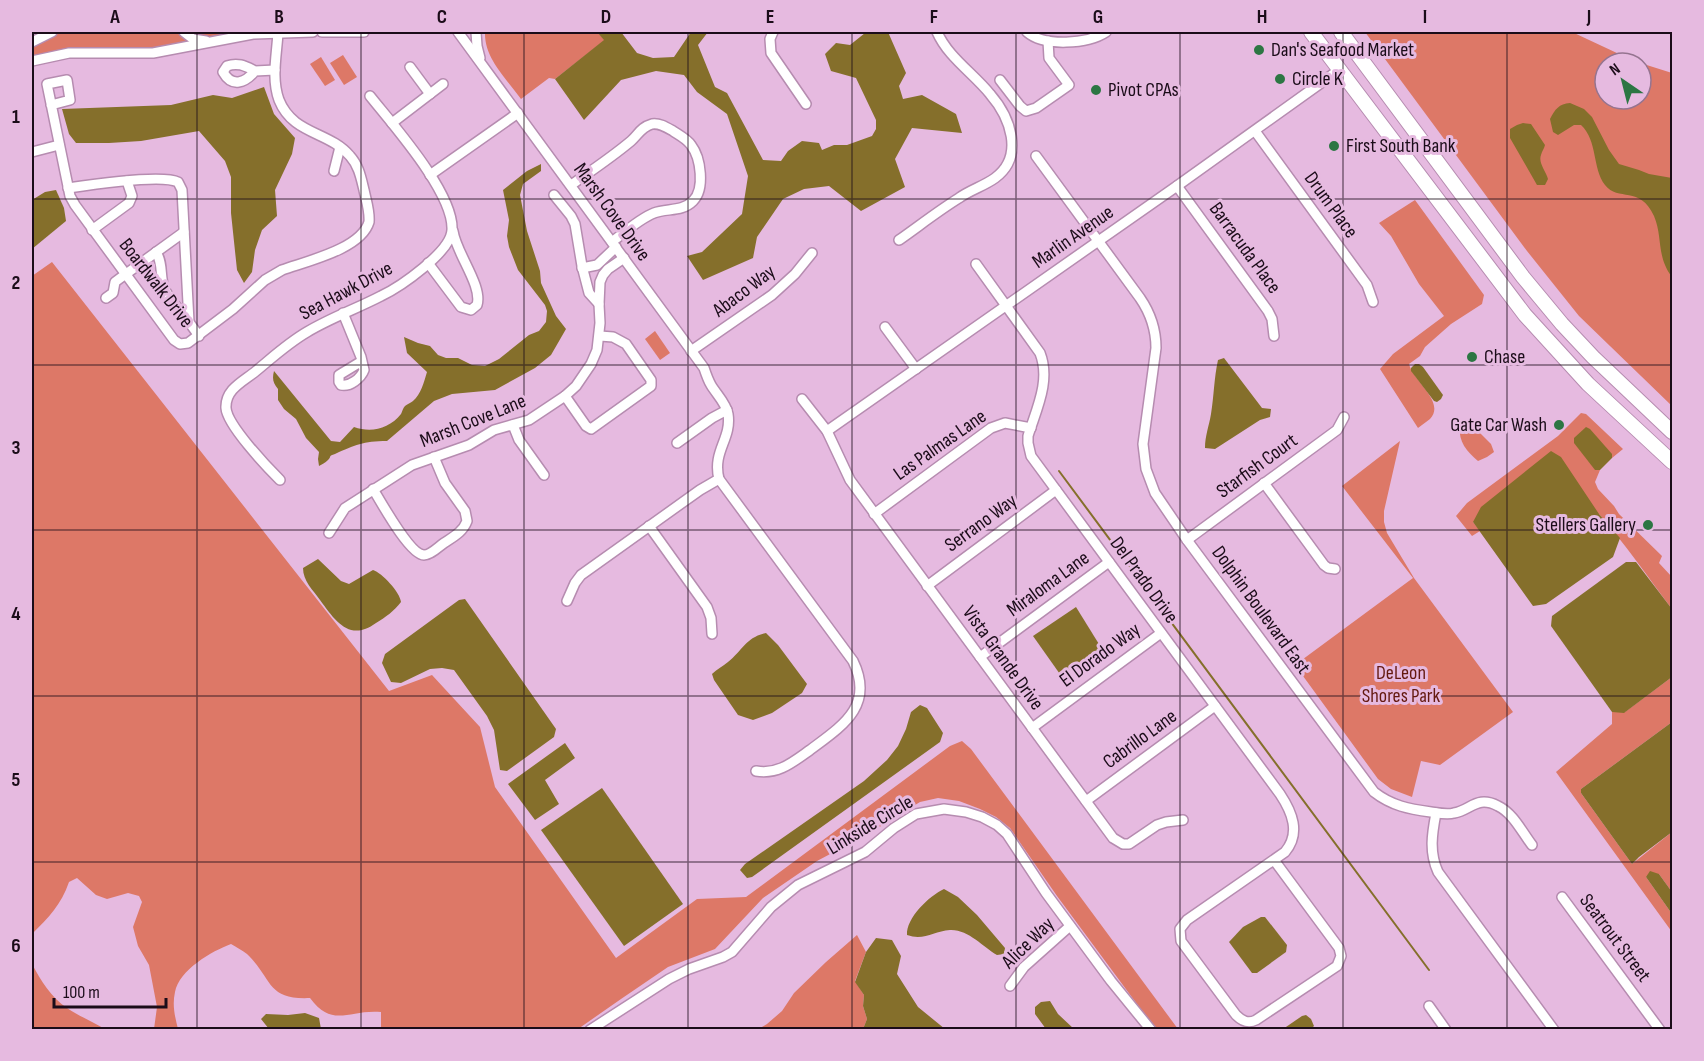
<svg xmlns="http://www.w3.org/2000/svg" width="1704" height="1061" font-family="'Sofia Sans Condensed',sans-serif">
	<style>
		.green { fill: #dd7867; fill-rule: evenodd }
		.water { fill: #856f2b }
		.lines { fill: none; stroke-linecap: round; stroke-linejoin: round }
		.stream { stroke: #856f2b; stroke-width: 2 }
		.minor-casing { stroke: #b68cb0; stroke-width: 12 }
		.primary-casing { stroke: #b68cb0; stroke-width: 16 }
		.minor { stroke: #fff; stroke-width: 9 }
		.primary { stroke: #fff; stroke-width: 14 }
		.grid { fill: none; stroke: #1b0c19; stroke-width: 1.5; stroke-opacity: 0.55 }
		.poi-dot { fill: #2c7643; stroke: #e6bae0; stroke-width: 2 }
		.labels { text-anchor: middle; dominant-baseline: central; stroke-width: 6; stroke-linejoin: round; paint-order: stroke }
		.poi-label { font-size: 20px; fill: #1b0c19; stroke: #e6bae0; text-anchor: start }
		.street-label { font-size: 20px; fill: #1b0c19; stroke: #e6bae0 }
		.park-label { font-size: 20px; fill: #64190f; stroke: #e6bae0 }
		.neatline { fill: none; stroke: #1b0c19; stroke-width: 2 }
		.grid-label { font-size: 20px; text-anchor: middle; font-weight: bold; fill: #1b0c19 }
	</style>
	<rect width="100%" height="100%" fill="#e6bae0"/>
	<g class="green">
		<path d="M57,32H180L192,42L177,47L32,58V45Z"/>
		<path d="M188,32H251L201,37L196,36Z"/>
		<path d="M485,32H597L605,40L555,79L549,78L521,99C506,78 484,58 485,32Z"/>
		<path d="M1365,32H1572L1634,61L1672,73V406L1579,316L1527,251ZM1605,63H1641V99H1605Z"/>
		<path d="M343,55L357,77L344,85L330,63Z"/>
		<path d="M321,57L335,80L325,86L310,64Z"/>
		<path d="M1415,200L1484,295L1482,304L1451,324L1425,347L1420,356L1409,364C1413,381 1446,402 1430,419C1426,422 1422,425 1418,428L1380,369L1393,354L1444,316L1419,284L1391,236L1379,223Z"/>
		<path d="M52,262L389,691L432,675L480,727L495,787L616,958L697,899L746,897L950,746L962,741L971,749L1178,1029H1157L1151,1023L1057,896L1010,828L996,817L980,809L959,801L938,798L920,802L868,834L817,861L763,898L715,949L668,967L621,999L578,1029H387L381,1027V1012C349,1009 333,1029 310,998C266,1000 273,979 247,954C242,950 236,947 231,944C212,951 179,970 175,992C172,1005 175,1017 178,1029H154L157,1007L149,965L138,946L133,927L142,902L139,896L128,893L107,899L96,895L77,878L69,882C61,905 49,917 32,934V276Z"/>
		<path d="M655,331L670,353L660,360L645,339Z"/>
		<path d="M1581,413L1586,414L1623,449L1612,458V454L1595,470H1600L1595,482L1598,489L1614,506L1619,514L1662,556L1659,563L1672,577V609C1648,577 1625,544 1599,514L1473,522L1480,531L1472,536L1456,516L1467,503L1558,436Z"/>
		<path d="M1469,422L1491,444L1494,452L1487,457L1478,461C1467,452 1458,441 1460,427Z"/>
		<path d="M1400,441L1384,511V522L1387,533L1414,578L1513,712L1440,765L1421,761L1412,797L1391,789L1378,779L1295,665L1413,578L1342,486Z"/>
		<path d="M1672,677V722L1581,789V793L1632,864L1672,832V892L1659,874L1646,877L1672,914V932L1556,772L1612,724V712H1625Z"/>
		<path d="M857,935L866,952L855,981L864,995L863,1006L867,1019L863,1029L757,1030L767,1024L782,1011L794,993L826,962Z"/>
		<path d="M32,964C41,981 51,997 67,1008C79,1016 93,1022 105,1029H32Z"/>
	</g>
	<g class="water">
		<path d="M597,32H621L637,53L653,58L674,57L691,32H708L698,45L715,87L727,93L763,160L781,161L788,151L802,141L819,143L822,150L834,145H847L872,136L876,129V120L856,78L831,71L825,54L836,43L850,45L865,33V32H888L906,73L899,86L903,99L922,95L956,114L962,133L912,128L895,159L905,187L861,211L829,186L804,189L783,199L757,237L753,258L703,280L687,256L702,252L742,214L748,176L727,114L697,92L684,75L656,71L621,80L584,120L555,79L604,40Z"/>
		<path d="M264,87L274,114L295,138L292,154L275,190L277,216L262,230L255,250L252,272L244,283L237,270L231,213V177L225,161L199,131L141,141L109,143H76L69,134L62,109L171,105L213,95L232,98Z"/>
		<path d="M1570,103L1584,109L1592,117L1609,150L1619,164L1639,170L1649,174L1672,178V277C1656,256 1663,237 1654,216C1640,185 1618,202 1605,185C1592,168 1598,141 1581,125H1574L1558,135L1553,132L1550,119C1555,109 1559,104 1570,103Z"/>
		<path d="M1523,123L1531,124L1545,145C1544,149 1542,151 1541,155C1538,163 1546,171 1548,179L1545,185H1537L1510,138V129L1517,125Z"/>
		<path d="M541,164V171L523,184L520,195L527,231L540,271L541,283L556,316L566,329L551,355L535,368L495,390L452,394L434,401L387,441C363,441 355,445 335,454C328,456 332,456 328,460C325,463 322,464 319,466L318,459L319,452L306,438L296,419L284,409L278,400V389C273,383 272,379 274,371L331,441L340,442L354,427C371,433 389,429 401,414C402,412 403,408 405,406C407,404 411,403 413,401C421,394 424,382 427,372L407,353L404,337L418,343L430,346L438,355L446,358H458L472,365L485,366L499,359L529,335L539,331L546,322L547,311L545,305L518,270L509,247L507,236L509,220L503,190L527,171Z"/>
		<path d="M56,190L64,208L66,221L32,249V200L45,192Z"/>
		<path d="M1224,358L1262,408L1271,409L1270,417L1260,420L1215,449L1205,448C1205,436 1209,426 1211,414C1214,396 1214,378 1218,360Z"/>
		<path d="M1415,364H1419L1423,367L1443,395L1441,399L1437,402L1434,401L1411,371V368Z"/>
		<path d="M1586,427L1590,429L1612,454V458L1600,470H1595L1574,443V438Z"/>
		<path d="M1551,451L1561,457L1599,514L1620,538L1613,557L1546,604L1533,606L1473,522L1481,507Z"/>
		<path d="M318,559L341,581L349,584L373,570C382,573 400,592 401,602C394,611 386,617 376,623C350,642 336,622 320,600C313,590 303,581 303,568Z"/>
		<path d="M1626,562H1636L1672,609V677L1624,713L1612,712L1551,626L1552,616Z"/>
		<path d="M465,599L556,729L554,737L507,771L500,770L494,730L487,716L454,670L442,668L430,669L401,683L391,682L382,663L385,654L459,600Z"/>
		<path d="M1076,607L1102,649L1062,677L1033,636Z"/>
		<path d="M766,633L778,645L807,684L802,693L772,713L753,720L738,715L714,680L712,674C717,669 722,667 728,662C742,651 746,637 766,633Z"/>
		<path d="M920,705L927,708L943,733L940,742L752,877L747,878L740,870L745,864L864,781L887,760L898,746L906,729L911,712Z"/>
		<path d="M1672,722V832L1639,857L1632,864L1581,793V789Z"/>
		<path d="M565,743L575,758L545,780L559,804L535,820L508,784Z"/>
		<path d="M602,788L683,904L624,946L541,830Z"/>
		<path d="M1650,871L1659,874L1672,892V914L1646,877Z"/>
		<path d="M944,889L958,897L977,915L1005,948L1004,954L997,955C983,947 968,929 950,930C934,931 924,941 907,935C906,918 929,896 944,889Z"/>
		<path d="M1261,917H1265L1287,945L1286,952L1257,973H1252L1229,942L1243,927Z"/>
		<path d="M876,938L892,940L901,956L897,974L918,1007L945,1029H863L867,1019L863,1006L864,995L855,982L866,952Z"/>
		<path d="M1050,1001L1058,1014L1074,1029H1046L1035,1014V1007L1041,1002Z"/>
		<path d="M305,1013L319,1018L321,1029H269L261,1019L266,1014L288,1015Z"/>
		<path d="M1306,1015L1311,1019L1314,1026L1311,1029H1283L1302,1016Z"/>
	</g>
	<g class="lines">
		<path class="stream" d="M1059,471L1429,970"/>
		<g class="minor-casing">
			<g id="minor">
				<path d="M184,32L193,39L206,41"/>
				<path d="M322,32H364"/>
				<path d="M458,32L704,368C706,374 708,380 711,385C717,395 726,403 728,414C732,439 712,451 719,479L853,661C875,706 842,726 810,750C793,762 778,775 756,771"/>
				<path d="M476,32L477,46L480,58"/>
				<path d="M773,32L770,39L771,53L806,104"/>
				<path d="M1027,32C1044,47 1088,44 1106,32"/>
				<path d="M32,42L52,32"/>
				<path d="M32,61L69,53H153L253,34L313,32"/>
				<path d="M410,67L430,94"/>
				<path d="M255,71C245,66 238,62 227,66L223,72C232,88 245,83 255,71L275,70"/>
				<path d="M1000,80L1020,106L1026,111L1036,108L1069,85L1049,58L1048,41"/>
				<path d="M51,105L70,100L67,80L47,84L70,196L75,205L174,340L180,344L188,343L233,309L265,280L282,270C307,261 361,249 369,222C370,211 366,200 364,190C361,178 359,166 350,156C329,131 293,135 279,100C271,78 277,54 278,32"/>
				<path d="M392,123L443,84"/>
				<path d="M1255,131L1367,285L1373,302"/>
				<path d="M32,152L59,145"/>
				<path d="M1036,156L1140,298C1151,314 1156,329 1156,348L1143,444L1146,469L1155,493L1187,540L1374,792C1392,806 1409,809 1431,812C1438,813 1447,815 1454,813C1471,810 1477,795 1498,806C1513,813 1522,832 1532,845"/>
				<path d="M334,171L340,147"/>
				<path d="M430,175L518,113"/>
				<path d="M571,185C591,171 612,157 631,141C638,135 641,127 652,124C660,123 666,127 673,131C679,135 687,139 691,145C701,158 705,189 693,201C682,212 667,208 654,213C639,219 625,232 612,242"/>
				<path d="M1177,186L1268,311L1272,319L1274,336"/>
				<path d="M68,188C88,185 162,174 178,182L182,190L189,322L199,336"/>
				<path d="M554,195L571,216L575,224L582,266L589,293L599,304"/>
				<path d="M92,230L129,203L132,196L127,181"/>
				<path d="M899,240C919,226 938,211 959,198C970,190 984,186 995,178C1025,156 1010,117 990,94C973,73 948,57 937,32"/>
				<path d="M156,252C164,264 159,278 165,290C171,301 181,312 189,322"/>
				<path d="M428,263L461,307L471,310L477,305C483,286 456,253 453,231"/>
				<path d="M976,264L1040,353C1051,381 1036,410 1028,436V443L1031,456L1280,794C1292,812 1301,833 1285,852L1187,920L1180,929L1181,941L1236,1015C1242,1021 1248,1024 1256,1020L1337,966L1341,956L1339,948L1274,860"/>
				<path d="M582,268L597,265L616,247"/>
				<path d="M106,298L113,293L115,282L119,279L184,232"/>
				<path d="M343,313L361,357L364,370C361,378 350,387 341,385L339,382V375L362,361"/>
				<path d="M885,327L916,369"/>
				<path d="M691,351L772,295L795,274L812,253"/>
				<path d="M565,396L586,426L591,429L651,386V380L626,344L613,337L600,336"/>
				<path d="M802,399L827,431L850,480L1113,838L1123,844H1129L1157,825L1166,822L1183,820"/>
				<path d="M513,425L519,440L544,475"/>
				<path d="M827,431L1177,186L1339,70"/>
				<path d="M677,443L712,418L727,410"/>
				<path d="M280,480C267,467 227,425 226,408C225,389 244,381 256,371C273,357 288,343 307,332C330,318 356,309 381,296C400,287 451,252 452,230C454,193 393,125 370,96"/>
				<path d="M1264,483L1324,565L1328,568L1335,569"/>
				<path d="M373,489C381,502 410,555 424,555C431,555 438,547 444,543C453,537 463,532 467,521L465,511L445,483L434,457"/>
				<path d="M874,514L991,428L1005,423L1031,428"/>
				<path d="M649,526L707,607L711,618L712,634"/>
				<path d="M329,533L345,508L412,465L469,445L494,430L529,420L565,396L576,386L591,364L597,350L600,323L599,304L600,282L603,275L608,269L624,258"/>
				<path d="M1187,540L1337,430L1344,417"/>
				<path d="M927,586L1056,490"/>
				<path d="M567,601L575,583L581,575L700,490L719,479"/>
				<path d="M980,657L1109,562"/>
				<path d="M1032,728L1161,633"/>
				<path d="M1086,801L1215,706"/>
				<path d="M1436,813C1432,834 1429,852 1438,872L1554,1030"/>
				<path d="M1562,897L1660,1030"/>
				<path d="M1010,986L1024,967L1070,926"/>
				<path d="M1429,1006L1446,1030"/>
				<path d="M590,1030L669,979L689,969L723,957L732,952L771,907L798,885L865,852L894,828L916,814L944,809L966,812L982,817L997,825L1007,834L1046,893L1111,981L1151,1030"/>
			</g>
		</g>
		<g class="primary-casing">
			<g id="primary">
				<path d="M1311,32L1525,315L1588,384L1672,462"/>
				<path d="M1341,32L1523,277L1562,324L1593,357L1672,432"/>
			</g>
		</g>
		<use href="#minor" class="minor"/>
		<use href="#primary" class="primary"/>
	</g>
	<path class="grid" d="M197,32V1030M361,32V1030M524,32V1030M688,32V1030M852,32V1030M1016,32V1030M1180,32V1030M1343,32V1030M1507,32V1030M32,199H1672M32,365H1672M32,530H1672M32,696H1672M32,862H1672"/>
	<g class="poi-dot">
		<circle cx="1259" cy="50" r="6"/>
		<circle cx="1280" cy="79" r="6"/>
		<circle cx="1096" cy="90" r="6"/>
		<circle cx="1334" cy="146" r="6"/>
		<circle cx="1472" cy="357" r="6"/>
		<circle cx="1559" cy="425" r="6"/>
		<circle cx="1648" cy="525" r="6"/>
	</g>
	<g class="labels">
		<g class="poi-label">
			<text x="1271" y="50">Dan's Seafood Market</text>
			<text x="1292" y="79">Circle K</text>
			<text x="1108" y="90">Pivot CPAs</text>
			<text x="1346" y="146">First South Bank</text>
			<text x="1484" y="357">Chase</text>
			<text x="1547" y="425" text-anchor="end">Gate Car Wash</text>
			<text x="1636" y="525" text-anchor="end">Stellers Gallery</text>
		</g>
		<g class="street-label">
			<text transform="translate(1331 205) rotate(54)">Drum Place</text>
			<text transform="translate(612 212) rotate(54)">Marsh Cove Drive</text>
			<text transform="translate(1073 237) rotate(-35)">Marlin Avenue</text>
			<text transform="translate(1245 248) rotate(54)">Barracuda Place</text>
			<text transform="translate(156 283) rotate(52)">Boardwalk Drive</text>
			<text transform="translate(346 291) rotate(-28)">Sea Hawk Drive</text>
			<text transform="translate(744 291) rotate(-37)">Abaco Way</text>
			<text transform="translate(473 421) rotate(-22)">Marsh Cove Lane</text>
			<text transform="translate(940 445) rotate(-35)">Las Palmas Lane</text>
			<text transform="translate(1257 466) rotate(-36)">Starfish Court</text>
			<text transform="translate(981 523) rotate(-36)">Serrano Way</text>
			<text transform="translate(1144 580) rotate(54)">Del Prado Drive</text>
			<text transform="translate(1048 584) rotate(-36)">Miraloma Lane</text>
			<text transform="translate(1261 610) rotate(54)">Dolphin Boulevard East</text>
			<text transform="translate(1100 655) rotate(-36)">El Dorado Way</text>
			<text transform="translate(1003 658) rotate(54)">Vista Grande Drive</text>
			<text transform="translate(1140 739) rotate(-36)">Cabrillo Lane</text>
			<text transform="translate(870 825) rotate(-31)">Linkside Circle</text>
			<text transform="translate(1615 938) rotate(53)">Seatrout Street</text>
			<text transform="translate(1028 943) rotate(-44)">Alice Way</text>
		</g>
		<g class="park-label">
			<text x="1401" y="673">DeLeon<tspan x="1401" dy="23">Shores Park</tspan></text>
		</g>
	</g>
	<rect width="1704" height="1061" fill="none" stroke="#e6bae0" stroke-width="66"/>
	<g transform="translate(1623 81) rotate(325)"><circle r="28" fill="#e6bae0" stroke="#957490" stroke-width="1.5"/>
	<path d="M0-4.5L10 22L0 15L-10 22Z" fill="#2c7643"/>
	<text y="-9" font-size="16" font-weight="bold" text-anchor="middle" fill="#1b0c19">N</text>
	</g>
	<path d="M54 998v9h112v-9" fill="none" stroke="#1b0c19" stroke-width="3"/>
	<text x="63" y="998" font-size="18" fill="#1b0c19" stroke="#e6bae0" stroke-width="4.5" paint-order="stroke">100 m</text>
	<rect x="33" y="33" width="1638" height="995" class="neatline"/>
	<g class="grid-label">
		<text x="115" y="23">A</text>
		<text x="279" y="23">B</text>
		<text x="442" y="23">C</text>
		<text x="606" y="23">D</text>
		<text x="770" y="23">E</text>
		<text x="934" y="23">F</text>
		<text x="1098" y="23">G</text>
		<text x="1262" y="23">H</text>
		<text x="1425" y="23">I</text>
		<text x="1589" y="23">J</text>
		<text x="16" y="123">1</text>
		<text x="16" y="289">2</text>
		<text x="16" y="454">3</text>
		<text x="16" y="620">4</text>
		<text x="16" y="786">5</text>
		<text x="16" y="952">6</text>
	</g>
</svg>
